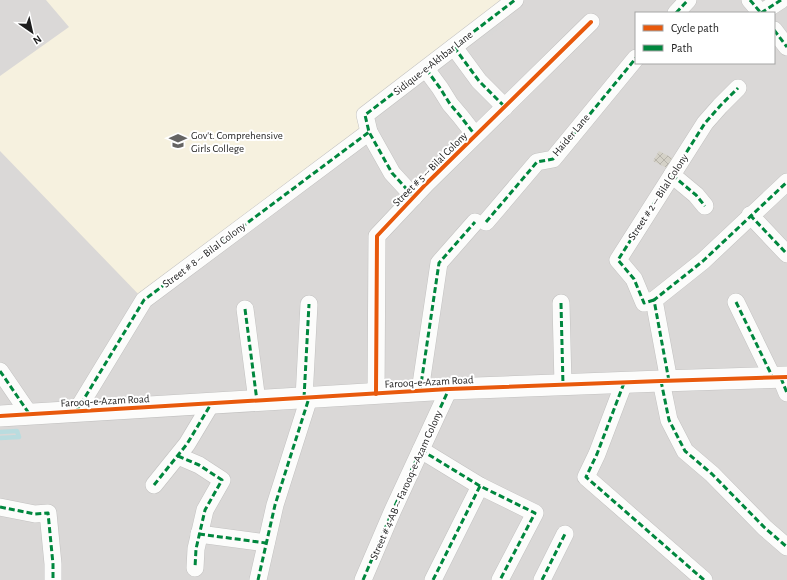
<svg xmlns="http://www.w3.org/2000/svg" width="787" height="580" font-family="'Alegreya Sans',sans-serif">
	<style>
		.residential { fill: #dad8d7; fill-rule: evenodd }
		.education { fill: #f6f1df }
		.religious { fill: #d9d8d7 }
		.construction { fill: url(#construction-cross-hatch) }
		.lines { fill: none; stroke-linecap: round; stroke-linejoin: round }
		.stream { stroke: #b9dcdf; stroke-width: 4.5 }
		.minor-casing { stroke: #c2c1c0; stroke-width: 18 }
		.tertiary-casing { stroke: #c2c1c0; stroke-width: 22 }
		.minor { stroke: #fcfcfb; stroke-width: 17 }
		.tertiary { stroke: #fcfcfb; stroke-width: 21 }
		.quiet { stroke: #00873e; stroke-width: 3; stroke-dasharray: 6 3; stroke-linecap: butt }
		.cycleway-casing { stroke: #fff; stroke-width: 6 }
		.cycleway { stroke: #e8590c; stroke-width: 4 }
		.labels { text-anchor: middle; dominant-baseline: central; stroke-width: 4; stroke-linejoin: round; paint-order: stroke }
		.street-label { font-size: 11px; fill: #1d1d1d; stroke: #fff }
		.poi-label { font-size: 11px; fill: #1d1d1d; stroke: #fff; text-anchor: start }
	</style>
	<defs>
		<pattern id="construction-cross-hatch" width="8" height="8" patternUnits="userSpaceOnUse"><rect width="8" height="8" fill="#d4d1c7"/><path d="M0 0l8 8M0 8l8-8" fill="none" stroke="#b6b3aa"/></pattern>
	</defs>
	<rect width="100%" height="100%" fill="#ebe8e5"/>
	<path class="residential" d="M0,0H787V580H0ZM636,13H774V63H636Z"/>
	<path class="education" d="M46,0H510L365,115L369,132L144,300L0,151V76L69,27Z"/>
	<path class="religious" d="M501,18L505,25L484,40L480,32Z"/>
	<path class="construction" d="M659,151L674,159L669,169L653,161Z"/>
	<g class="lines">
		<path class="stream" d="M0,432L17,431L19,437L0,438"/>
		<g class="minor-casing">
			<g id="minor">
				<path d="M750,0L761,13"/>
				<path d="M676,13L688,0"/>
				<path d="M761,13L781,0"/>
				<path d="M774,30L787,47"/>
				<path d="M454,47L479,81L505,107"/>
				<path d="M426,69L440,88L450,104L461,117L475,135"/>
				<path d="M672,175L696,195L705,206"/>
				<path d="M414,197L392,173L369,132L365,115L515,0"/>
				<path d="M750,215L787,254"/>
				<path d="M486,222L537,162L553,159L636,58"/>
				<path d="M654,300L644,303L634,279L618,260L705,123L720,106L738,88"/>
				<path d="M736,302L773,378"/>
				<path d="M561,303L563,385"/>
				<path d="M245,309L257,401"/>
				<path d="M0,371L30,415"/>
				<path d="M781,378L787,393"/>
				<path d="M661,381L669,420L685,451L712,474L765,528L787,547"/>
				<path d="M669,381L654,300L703,261L787,182"/>
				<path d="M624,383L597,454L586,477L704,580"/>
				<path d="M420,391L439,263L475,222"/>
				<path d="M376,394L377,236L426,184L591,22"/>
				<path d="M304,398L309,304"/>
				<path d="M76,412L144,300L369,132"/>
				<path d="M421,450L480,486L535,513L500,580"/>
				<path d="M178,456L199,465L222,480L205,510L196,549L195,568"/>
				<path d="M154,485L187,444L211,404"/>
				<path d="M0,507L35,514L48,513L53,564V580"/>
				<path d="M199,534L266,543"/>
				<path d="M258,580L275,505L309,398"/>
				<path d="M363,580L393,510L449,389"/>
				<path d="M433,580L480,486"/>
				<path d="M542,580L565,534"/>
			</g>
		</g>
		<g class="tertiary-casing">
			<path id="tertiary" d="M0,416L449,389L661,381L787,377"/>
		</g>
		<use href="#minor" class="minor"/>
		<use href="#tertiary" class="tertiary"/>
		<g class="quiet">
			<path d="M750,0L761,13"/>
			<path d="M676,13L688,0"/>
			<path d="M761,13L781,0"/>
			<path d="M774,30L787,47"/>
			<path d="M454,47L479,81L505,107"/>
			<path d="M426,69L440,88L450,104L461,117L475,135"/>
			<path d="M672,175L696,195L705,206"/>
			<path d="M414,197L392,173L369,132L365,115L515,0"/>
			<path d="M750,215L787,254"/>
			<path d="M486,222L537,162L553,159L636,58"/>
			<path d="M654,300L644,303L634,279L618,260L705,123L720,106L738,88"/>
			<path d="M736,302L773,378"/>
			<path d="M561,303L563,385"/>
			<path d="M245,309L257,401"/>
			<path d="M0,371L30,415"/>
			<path d="M781,378L787,393"/>
			<path d="M661,381L669,420L685,451L712,474L765,528L787,547"/>
			<path d="M669,381L654,300L703,261L787,182"/>
			<path d="M624,383L597,454L586,477L704,580"/>
			<path d="M420,391L439,263L475,222"/>
			<path d="M304,398L309,304"/>
			<path d="M76,412L144,300L369,132"/>
			<path d="M421,450L480,486L535,513L500,580"/>
			<path d="M178,456L199,465L222,480L205,510L196,549L195,568"/>
			<path d="M154,485L187,444L211,404"/>
			<path d="M0,507L35,514L48,513L53,564V580"/>
			<path d="M199,534L266,543"/>
			<path d="M258,580L275,505L309,398"/>
			<path d="M363,580L393,510L449,389"/>
			<path d="M433,580L480,486"/>
			<path d="M542,580L565,534"/>
		</g>
		<g class="cycleway-casing">
			<g id="cycleway">
				<path d="M376,394L377,236L426,184L591,22"/>
				<path d="M0,416L449,389L661,381L787,377"/>
			</g>
		</g>
		<use href="#cycleway" class="cycleway"/>
	</g>
	<defs>
		<g id="university-bare" transform="scale(1.38)"><path d="M0-5L7-2L0 1L-7-2ZM-4 1L0 2.5L4 1V4Q0 6-4 4Z" fill="#656463" stroke="#fff" stroke-width="2.5" paint-order="stroke"/></g>
	</defs>
	<g fill-rule="evenodd">
		<use href="#university-bare" x="178" y="141"/>
	</g>
	<g class="labels">
		<g class="street-label">
			<text transform="translate(433 63) rotate(-38)">Sidique-e-Akhbar Lane</text>
			<text transform="translate(571 135) rotate(-50)">Haider Lane</text>
			<text transform="translate(430 169) rotate(-45)">Street # 5 -- Bilal Colony</text>
			<text transform="translate(658 197) rotate(-57)">Street # 2 -- Bilal Colony</text>
			<text transform="translate(204 255) rotate(-37)">Street # 8 -- Bilal Colony</text>
			<text transform="translate(429 382) rotate(-3)">Farooq-e-Azam Road</text>
			<text transform="translate(105 401) rotate(-3)">Farooq-e-Azam Road</text>
			<text transform="translate(406 485) rotate(-66)">Street # 4-AB -- Farooq-e-Azam Colony</text>
		</g>
		<g class="poi-label">
			<text x="191" y="135">Gov't. Comprehensive<tspan x="191" dy="13">Girls College</tspan></text>
		</g>
	</g>
	<rect x="635" y="12" width="140" height="52" fill="#ffffff" stroke="#a5a5a5"/>
	<rect x="643" y="25" width="20" height="6" fill="#e8590c" stroke="#a5a5a5"/>
	<text x="671" y="32" font-size="12" fill="#1d1d1d">Cycle path</text>
	<rect x="643" y="45" width="20" height="6" fill="#00873e" stroke="#a5a5a5"/>
	<text x="671" y="52" font-size="12" fill="#1d1d1d">Path</text>
	<g transform="translate(32 32) rotate(146)" stroke="#ffffff" stroke-width="3" paint-order="stroke">
	<path d="M0-3L7 15L0 10L-7 15Z" fill="#1d1d1d"/>
	<text y="-6" font-size="11" font-weight="bold" text-anchor="middle" fill="#1d1d1d">N</text>
	</g>
</svg>
